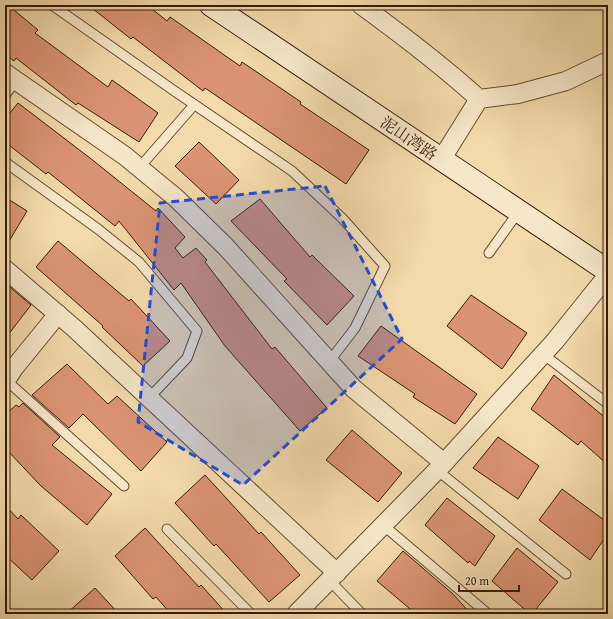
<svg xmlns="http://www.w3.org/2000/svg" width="613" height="619" font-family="'Gentium Book Plus','Noto Serif SC',serif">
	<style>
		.building { fill: #db9473; stroke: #361a09 }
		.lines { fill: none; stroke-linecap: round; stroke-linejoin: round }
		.lane-casing { stroke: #654a32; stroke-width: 11 }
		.street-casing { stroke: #654a32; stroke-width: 20 }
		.secondary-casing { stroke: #361a09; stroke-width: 24 }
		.lane { stroke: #f7e7c8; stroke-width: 9 }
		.street { stroke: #f7e7c8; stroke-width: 18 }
		.secondary { stroke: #f7e7c8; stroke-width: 22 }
		.marked { fill: #1d4ed8; fill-opacity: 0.2; stroke: #1d4ed8; stroke-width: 3; stroke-dasharray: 8 5; stroke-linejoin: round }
		.labels { text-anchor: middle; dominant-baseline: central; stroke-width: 3; stroke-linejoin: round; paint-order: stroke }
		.street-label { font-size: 16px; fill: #361a09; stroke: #f7e7c8 }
	</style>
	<rect width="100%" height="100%" fill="#f3daab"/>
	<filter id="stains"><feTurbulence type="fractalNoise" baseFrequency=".005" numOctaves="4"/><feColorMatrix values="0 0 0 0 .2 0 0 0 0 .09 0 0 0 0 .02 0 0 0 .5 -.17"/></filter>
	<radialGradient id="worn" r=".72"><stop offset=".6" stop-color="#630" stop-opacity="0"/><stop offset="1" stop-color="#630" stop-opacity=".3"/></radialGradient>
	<g class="building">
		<path d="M5,5H8L38,30L35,33L108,87L112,80L158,113L139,142L78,103L76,105L16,58L14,61L5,54Z"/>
		<path d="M88,5H147L167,21L170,17L240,66L242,62L301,102L300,104L369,150L346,184L205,88L203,91L133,37L131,39Z"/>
		<path d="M18,103L90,158L156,211L158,208L185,237L175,248L183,258L196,248L207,260L205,262L272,349L275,347L327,408L300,431L225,346L181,283L174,290L119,221L115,226L48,172L46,174L5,142V119Z"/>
		<path d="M199,142L239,180L216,204L175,166Z"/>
		<path d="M5,197L27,211L5,248Z"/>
		<path d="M260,199L310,257L312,255L354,296L327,325L284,281L287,279L231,221Z"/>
		<path d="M58,241L129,301L131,299L170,341L143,366L102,327L103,326L36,267Z"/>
		<path d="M5,283L31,305L5,339Z"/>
		<path d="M471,295L527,333L502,369L447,326Z"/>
		<path d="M381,326L477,394L455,424L413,397L415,394L358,356Z"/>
		<path d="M67,364L108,404L117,396L167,442L141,471L83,414L69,428L32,395Z"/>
		<path d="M554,375L608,420V465L581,441L578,445L531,409Z"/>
		<path d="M23,403L60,437L52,445L112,494L87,525L41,486L5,448V415L16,405L19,407Z"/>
		<path d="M352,430L402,473L378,502L326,460Z"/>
		<path d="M498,437L539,466L518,499L473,468Z"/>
		<path d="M205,475L259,534L261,532L300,575L269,602L216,544L214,546L175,503Z"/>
		<path d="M562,489L608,523V533L590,560L539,520Z"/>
		<path d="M447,498L495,536L475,566L469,561L468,563L425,525Z"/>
		<path d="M5,505L18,519L21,515L59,551L32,580L5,555Z"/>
		<path d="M145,528L199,587L201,585L227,614H171L156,597L153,599L115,556Z"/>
		<path d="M517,548L558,582L532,614H530L492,581Z"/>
		<path d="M403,551L453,594L471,614H416L377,581Z"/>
		<path d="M95,588L119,614H66Z"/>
	</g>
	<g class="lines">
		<g class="lane-casing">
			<g id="lane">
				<path d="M52,5L173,90L292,171L343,219L385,266L355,328L329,362"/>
				<path d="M5,95L16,81"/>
				<path d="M5,162L98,229L139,262L197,331L187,358L149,398"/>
				<path d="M139,168L194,105"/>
				<path d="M489,253L519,211"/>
				<path d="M543,354L608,404"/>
				<path d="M6,380L124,486"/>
				<path d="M437,470L566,574"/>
				<path d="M383,525L488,614"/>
				<path d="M167,529L251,614"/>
				<path d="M329,580L362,614"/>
			</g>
		</g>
		<g class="street-casing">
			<g id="street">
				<path d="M361,5C402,35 442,65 479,99L518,94L566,81L608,61"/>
				<path d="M5,73L125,156L176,198L226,247L354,389L444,463"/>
				<path d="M441,160L479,99"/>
				<path d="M5,269L74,328L337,573"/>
				<path d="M5,382L14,368L58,314"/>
				<path d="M296,614L444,463L555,341L608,275"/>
			</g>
		</g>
		<g class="secondary-casing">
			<path id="secondary" d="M211,5L608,271"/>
		</g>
		<use href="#lane" class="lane"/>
		<use href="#street" class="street"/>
		<use href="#secondary" class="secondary"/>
	</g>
	<path class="marked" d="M325,186L402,339L243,485L138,422L160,203Z"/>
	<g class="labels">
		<g class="street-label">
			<text transform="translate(409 138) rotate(34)">泥山湾路</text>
		</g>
	</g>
	<rect width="613" height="619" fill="none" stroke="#f3daab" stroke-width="20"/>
	<rect x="6" y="6" width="601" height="607" fill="none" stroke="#361a09" stroke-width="2"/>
	<rect x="10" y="10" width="593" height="599" fill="none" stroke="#361a09"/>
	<path d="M459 585v6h60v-6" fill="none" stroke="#361a09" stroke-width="2"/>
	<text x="465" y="585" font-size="12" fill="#361a09" stroke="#f7e7c8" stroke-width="3" paint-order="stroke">20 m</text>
	<rect width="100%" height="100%" filter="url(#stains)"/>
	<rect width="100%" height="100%" fill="url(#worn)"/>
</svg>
